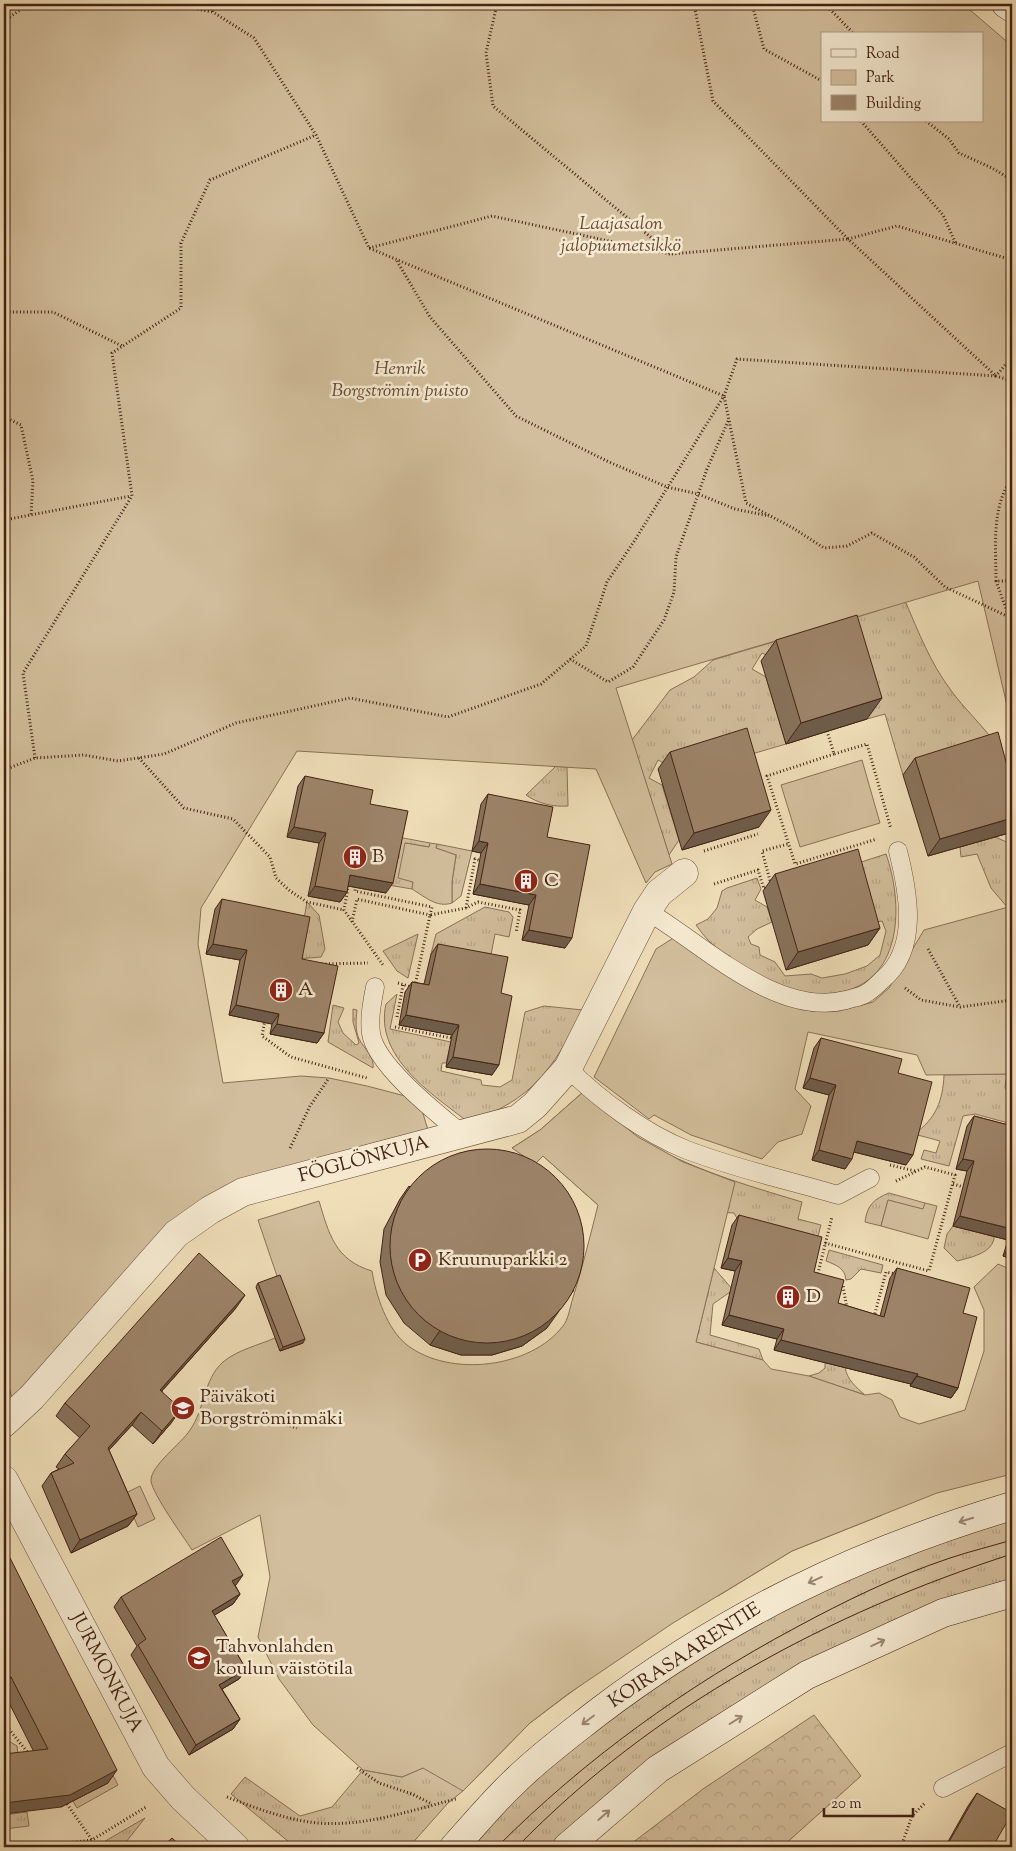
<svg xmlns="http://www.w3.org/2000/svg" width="1016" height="1851" font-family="'Sorts Mill Goudy',serif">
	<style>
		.grass { fill: url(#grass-tufts); stroke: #8b7058 }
		.forest { fill: url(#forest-crowns); stroke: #8b7058 }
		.park { fill: #d2be9c; stroke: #8b7058; fill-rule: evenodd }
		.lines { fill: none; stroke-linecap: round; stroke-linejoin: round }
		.lane-casing { stroke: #6f513d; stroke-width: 19 }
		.street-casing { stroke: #6f513d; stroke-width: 29 }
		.secondary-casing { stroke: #442214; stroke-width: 29 }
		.path { stroke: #442214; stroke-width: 3; stroke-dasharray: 1 2.5; stroke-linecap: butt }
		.lane { stroke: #f5ead1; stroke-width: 18 }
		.street { stroke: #f5ead1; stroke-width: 28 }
		.secondary { stroke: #f5ead1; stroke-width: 28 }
		.tram { stroke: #442214; stroke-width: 1 }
		.wall { fill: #87725a; stroke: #442214 }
		.shaded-wall { fill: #6e5c4a; stroke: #442214 }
		.building { fill: #9d8469; stroke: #442214 }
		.oneway { stroke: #9c8672 }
		.labels { text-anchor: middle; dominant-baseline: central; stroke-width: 5; stroke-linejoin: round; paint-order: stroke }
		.park-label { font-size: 19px; font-style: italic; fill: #684936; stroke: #f5ead1 }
		.poi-label { font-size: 19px; fill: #442214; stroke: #f5ead1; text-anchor: start }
		.street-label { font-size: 19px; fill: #442214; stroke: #f5ead1 }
	</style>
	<defs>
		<pattern id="grass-tufts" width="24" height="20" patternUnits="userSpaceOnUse" patternTransform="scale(1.25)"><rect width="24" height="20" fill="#d2be9c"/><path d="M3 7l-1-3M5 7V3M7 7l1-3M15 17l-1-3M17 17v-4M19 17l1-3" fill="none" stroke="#b6a386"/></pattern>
		<pattern id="forest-crowns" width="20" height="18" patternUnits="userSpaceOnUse" patternTransform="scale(1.25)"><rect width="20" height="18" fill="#d2be9c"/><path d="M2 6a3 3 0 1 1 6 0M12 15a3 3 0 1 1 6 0" fill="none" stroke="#b6a386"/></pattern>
	</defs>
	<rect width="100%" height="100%" fill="#efdeb8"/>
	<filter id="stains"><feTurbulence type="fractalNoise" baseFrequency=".004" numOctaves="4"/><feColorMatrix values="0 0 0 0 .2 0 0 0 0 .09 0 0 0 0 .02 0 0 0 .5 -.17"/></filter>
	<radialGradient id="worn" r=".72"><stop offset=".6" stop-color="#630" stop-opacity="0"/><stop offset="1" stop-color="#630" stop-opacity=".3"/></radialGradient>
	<g class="grass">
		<path d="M880,599L906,603C919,633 930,662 950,689C964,709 983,725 997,746L903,775L885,714L867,719L846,650L772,658L762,653L752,669L766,677L786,744L738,758L669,766L658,760L649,778L662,785L679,840L669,855L632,740L670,690L694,677L713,660L880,610Z"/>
		<path d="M556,766L567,767L568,806C553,807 539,804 526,795Z"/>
		<path d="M1012,836V906L1007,907L991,888L977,854L961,857L960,847L995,837L1009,843Z"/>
		<path d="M398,837L430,843L429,847L405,843L413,882L412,889L388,885Z"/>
		<path d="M437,844L472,851L461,896L452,903V882L456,855L436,848Z"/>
		<path d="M886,854C903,902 904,979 841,992C829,994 816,996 803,994C780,989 757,977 738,963C720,951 709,944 696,925L708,919L717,908L722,891L727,888L757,878L761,889L755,900L767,907L772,922L757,929L748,937L751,944L759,947L760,955L775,962L785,976L811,974L822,978L845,974L867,966L880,955L886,931L882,921L876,922L846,867Z"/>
		<path d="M307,902L319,915L325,949L321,957L297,959Z"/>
		<path d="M485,907L509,912L513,917L509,937L495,934L489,965L431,954L436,934Z"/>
		<path d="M418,934L408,978L397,971L383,951Z"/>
		<path d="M397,994L390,1029L451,1042L446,1063H442L441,1071L481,1080L482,1085L500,1087L512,1080L525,1012L544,1006L583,1010C553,1069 533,1100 468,1122C432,1094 374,1057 386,1004Z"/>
		<path d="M333,1005L344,1008L338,1022L343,1033L356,1045L359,1043L353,1022V1009L357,1010C356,1020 355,1030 359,1039C364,1048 375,1058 373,1068L328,1042Z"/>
		<path d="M1007,1074L1005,1087L1009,1096L1012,1098V1124L975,1114L963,1116L949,1166L921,1159L924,1150L936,1153L940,1141L914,1134C936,1119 943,1100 944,1075Z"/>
		<path d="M582,1093C601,1108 619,1125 639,1138C689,1169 746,1185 802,1202L798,1219L821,1225L815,1247L742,1227L734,1213L598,1205L543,1156L512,1148L540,1130Z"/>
		<path d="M889,1193L925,1203L924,1210L888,1200L881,1226L865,1222C867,1205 874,1199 889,1193Z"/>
		<path d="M953,1226L973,1231L994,1232C997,1252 973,1257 957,1261L944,1248L947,1234Z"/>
		<path d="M829,1250L883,1265L881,1273L861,1269L851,1279L846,1280C845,1268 836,1265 826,1261Z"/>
		<path d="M714,1268L733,1290L713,1304L710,1335L759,1349L763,1360L696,1342Z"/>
		<path d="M825,1350L845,1367C847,1380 856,1387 865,1395L809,1376L819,1373L825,1368Z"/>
		<path d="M1012,1514V1583L919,1615L555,1847H462L475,1833L626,1702L808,1592Z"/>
		<path d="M882,1515L792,1551L718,1596H699L530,1723L463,1791L448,1803L409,1847H295L231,1794L245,1777L300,1816L332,1807L363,1770L402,1777L423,1768L462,1771L647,1607Z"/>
		<path d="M85,1721L118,1785L77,1808L73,1801Z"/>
		<path d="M7,1740L17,1746L19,1764L4,1766V1742Z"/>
		<path d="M27,1812L29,1826L4,1829V1815Z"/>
		<path d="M145,1818L122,1847H95Z"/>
	</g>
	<path class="forest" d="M814,1715L861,1776L782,1847H627L703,1789Z"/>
	<g class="park">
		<path d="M4,4H963L1012,46V727L978,581L616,688L672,864L655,872L646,883L596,769L297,751L201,908L198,944L223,1083L301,1076L329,1078L367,1086L409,1097L421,1107L428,1130L349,1152L134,1261L12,1398L4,1369ZM822,34H982V121H822Z"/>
		<path d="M862,760L880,823L800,847L781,785Z"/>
		<path d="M405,843L429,847L430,843L437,844L436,848L456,855L452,882V903C437,908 425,897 412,889L413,882L398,878Z"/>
		<path d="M1012,906V1074L926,1075L917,1055L808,1032L795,1089L811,1106L802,1134L778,1142L762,1159L691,1135L654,1115L649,1119L594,1077L656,949L675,937L774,999L811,1011H839L873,1002L889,988L924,930Z"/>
		<path d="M582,1093L638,1137L683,1162L735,1182L696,1342L763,1360L771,1369L809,1376L865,1395L879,1393L892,1400L900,1417L919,1424L965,1410L984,1351V1310L974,1287L998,1264L1012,1270V1474L937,1493L792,1551L673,1623L568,1694L530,1723L463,1791L423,1768L402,1777L363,1770L313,1725L279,1679L258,1637L270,1577L260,1515L192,1550C183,1536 153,1495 151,1481C150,1466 182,1443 190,1430C205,1409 203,1380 223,1362C237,1350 259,1345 275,1338L280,1351L278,1279L258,1220L319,1201C329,1234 335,1260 372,1271C376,1296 387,1329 407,1345C450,1378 531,1368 563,1326C568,1320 570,1308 572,1301C582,1269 590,1237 598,1205L543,1156L535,1164L512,1148L540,1130Z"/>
		<path d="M888,1200L923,1209L925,1203L937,1206L928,1239L881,1226Z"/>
		<path d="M140,1486L155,1519L138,1527L124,1494Z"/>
	</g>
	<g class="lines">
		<g class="lane-casing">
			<g id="lane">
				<path d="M647,911C703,944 777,1018 846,1000C852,998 860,997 865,994C871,991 877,985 882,980C920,949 908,891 898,851"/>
				<path d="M375,987C372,1003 369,1017 371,1033C375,1065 438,1114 462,1134"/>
				<path d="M568,1068C598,1099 646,1134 687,1150C736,1169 788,1180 838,1195L870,1178"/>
				<path d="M943,1788L1012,1753"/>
			</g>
		</g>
		<g class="street-casing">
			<g id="street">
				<path d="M4,1423L32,1397L176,1234L210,1210L243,1192L518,1119L535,1105L568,1068L647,911L659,893L684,873"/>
				<path d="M4,1480L156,1767L183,1798L235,1847"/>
			</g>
		</g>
		<g class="secondary-casing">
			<g id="secondary">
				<path d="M1006,4L1012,8"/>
				<path d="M454,1847C473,1826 492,1803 513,1783C539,1757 569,1735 597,1713C726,1615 858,1552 1012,1506"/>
				<path d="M567,1847L658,1769L807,1675L943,1613L1012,1593"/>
			</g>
		</g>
		<g class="path">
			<path d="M170,4L213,12"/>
			<path d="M211,4L213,12L254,38L316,135L369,248L724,396L746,503L793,528L824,548L847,546L872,533L914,557L945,587L1009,617L1012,626"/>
			<path d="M497,4L486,53L493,106L671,254L848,239"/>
			<path d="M694,4L713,101L848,239"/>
			<path d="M752,4L764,49L822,81"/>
			<path d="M825,4L854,34"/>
			<path d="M4,21L27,5L37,4"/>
			<path d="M861,121L943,215L956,244"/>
			<path d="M926,121L949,139L959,153L992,168L1012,180"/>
			<path d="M369,248L492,216L670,254"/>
			<path d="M397,261L430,317L516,416L609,462L667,487L698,494L735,509L769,516"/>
			<path d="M4,315L6,312H53L122,346"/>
			<path d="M1012,357L996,376L1012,381"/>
			<path d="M4,417L21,425L33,481L31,516"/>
			<path d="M1012,478C991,507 996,547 996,581H1012"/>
			<path d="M4,520L131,496"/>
			<path d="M996,581L1009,617"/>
			<path d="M570,659L608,682L633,667L664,620L674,592L676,557L707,469L729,419"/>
			<path d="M827,731L834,754L867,744L891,829"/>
			<path d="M834,754L767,776L795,864L877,839"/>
			<path d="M35,758L23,673L132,496L112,353L181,308V243L210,180L316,135"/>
			<path d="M139,758L184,808L233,819L270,857L276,878L290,891L307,902L344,910"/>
			<path d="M4,770L35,758L84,755L118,761L164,754L236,723L350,698L448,717L541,684L586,646L607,582L635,540L724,396L737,359L996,376L848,239L897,226L1012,260"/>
			<path d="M704,851L758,834"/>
			<path d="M349,882L344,910L383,965"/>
			<path d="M714,884L758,870L764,889L768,887"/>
			<path d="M771,884L762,851L788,844"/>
			<path d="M466,908L475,859L482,861"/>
			<path d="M352,922L357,899L430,915L432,907L355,891L356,883"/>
			<path d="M928,949L960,1007"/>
			<path d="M322,964L368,963"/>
			<path d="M398,983L411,987"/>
			<path d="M415,986L430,915L466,908L478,902L520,910L516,933"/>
			<path d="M905,988L921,1000L960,1007L1012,1000"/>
			<path d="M397,1017L403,985"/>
			<path d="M265,1020L262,1036L291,1057L367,1078"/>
			<path d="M395,1027L451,1038"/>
			<path d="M290,1148L310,1106L329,1078"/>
			<path d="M890,1165L915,1171"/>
			<path d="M953,1184L963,1187"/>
			<path d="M825,1243L929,1271L955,1175L925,1167L894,1182"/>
			<path d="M817,1277L832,1217"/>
			<path d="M840,1285L843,1286L847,1309"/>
			<path d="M874,1317L886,1272L896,1274"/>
			<path d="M273,1421L297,1428"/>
			<path d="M4,1732L8,1728L29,1754"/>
			<path d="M357,1768L379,1783L412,1794L432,1804"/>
			<path d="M227,1797C256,1808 286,1820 318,1823C365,1827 412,1810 456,1799"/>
			<path d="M67,1804L92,1840"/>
			<path d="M35,1847L92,1840L146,1807"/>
			<path d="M901,1847L912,1816L925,1803"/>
			<path d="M1011,1847H1012"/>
		</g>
		<use href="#lane" class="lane"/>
		<use href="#street" class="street"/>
		<use href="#secondary" class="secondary"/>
		<g class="tram">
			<path d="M497,1847C585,1759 685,1687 795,1628C845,1601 896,1576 950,1558C971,1551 992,1546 1012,1540"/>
			<path d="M517,1847C653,1707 828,1613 1012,1554"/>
		</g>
	</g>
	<g class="wall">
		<path d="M776,640L867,719L786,744L761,661Z"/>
		<path d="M670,752L759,827L682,850L658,769Z"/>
		<path d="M915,758L1012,784V828L1009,833L928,856L903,775Z"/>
		<path d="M305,776L386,893L348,886L347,892L340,902L308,896L319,843L287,837L298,786Z"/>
		<path d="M488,794L547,837L565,948L522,940L529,905L473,894L481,853L472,851L481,804Z"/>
		<path d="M775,874L880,928L868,945L786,970L763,891Z"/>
		<path d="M222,899L302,959L324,1033L317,1043L270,1034L272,1024L229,1015L240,960L206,954L215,909Z"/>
		<path d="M438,944L501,993L492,1075L446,1067L452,1035L399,1025L405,992L412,982L424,984L431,954Z"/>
		<path d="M821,1038L898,1073L906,1165L854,1152L845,1169L812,1160L829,1095L803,1088L814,1048Z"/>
		<path d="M974,1116L1012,1126V1259L1003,1256L1008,1240L953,1226L967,1171L956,1169L967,1126Z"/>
		<path d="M409,1186L547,1328L522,1346L492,1355H461L430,1345L404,1323L386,1295L380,1262L384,1229L400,1199Z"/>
		<path d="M739,1215L814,1272L838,1303L880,1316L890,1278L897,1268L963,1313L958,1388L951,1398L910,1386L911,1384L774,1350L777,1339L722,1325L735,1271L721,1268L732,1225Z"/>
		<path d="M258,1283L303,1343L280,1351L256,1287Z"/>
		<path d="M236,1308L162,1391L172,1422L153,1444L132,1425L109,1450L137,1514L128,1526L71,1553L42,1486L51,1473L59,1469L56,1467L65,1454L80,1438L56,1416L65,1403Z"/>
		<path d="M4,1546L108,1783L61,1807L33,1750L4,1693Z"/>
		<path d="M235,1585L240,1594L233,1604L214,1615L246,1669L239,1679L222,1689L240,1719L233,1729L189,1755L131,1655L137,1646L114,1607L121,1597L236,1585Z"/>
		<path d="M977,1793L996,1841L1006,1847H945L968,1806Z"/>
	</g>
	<g class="shaded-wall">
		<path d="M882,698L867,719L786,744L801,723Z"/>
		<path d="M771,810L759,827L682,850L694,833Z"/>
		<path d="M1012,818V828L1009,833L928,856L940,839Z"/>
		<path d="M294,827L326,833L319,843L287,837Z"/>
		<path d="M479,841L488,843L481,853L472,851Z"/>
		<path d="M350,875L393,883L386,893L343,885Z"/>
		<path d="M480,884L536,895L529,905L473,894Z"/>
		<path d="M315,886L347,892L340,902L308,896Z"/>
		<path d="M880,928L868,945L786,970L798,952Z"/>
		<path d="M529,930L572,938L565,948L522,940Z"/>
		<path d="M213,944L247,950L240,960L206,954Z"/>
		<path d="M236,1005L279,1014L272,1024L229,1015Z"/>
		<path d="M406,1015L459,1025L452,1035L399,1025Z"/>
		<path d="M277,1024L324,1033L317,1043L270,1034Z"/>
		<path d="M453,1057L499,1065L492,1075L446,1067Z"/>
		<path d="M810,1078L836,1085L829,1095L803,1088Z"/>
		<path d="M857,1141L913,1155L906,1165L850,1151Z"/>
		<path d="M819,1150L852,1159L845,1169L812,1160Z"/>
		<path d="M963,1159L974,1161L967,1171L956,1169Z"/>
		<path d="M960,1216L1012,1229V1233L1008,1240L953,1226Z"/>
		<path d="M1010,1246L1012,1247V1259L1003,1256Z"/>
		<path d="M728,1258L742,1261L735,1271L721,1268Z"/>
		<path d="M574,1290L547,1328L522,1346L492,1355H461L430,1345L439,1332Z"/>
		<path d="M245,1295L236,1308L151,1403L160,1390Z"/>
		<path d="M729,1315L784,1329L777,1339L722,1325Z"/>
		<path d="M305,1339L303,1343L280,1351L283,1347Z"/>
		<path d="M781,1340L918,1374L911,1384L774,1350Z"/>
		<path d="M917,1376L958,1388L951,1398L910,1386Z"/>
		<path d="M181,1409L172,1422L153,1444L162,1431Z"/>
		<path d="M141,1412L132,1425L99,1461L108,1448Z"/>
		<path d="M137,1514L128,1526L71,1553L80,1540Z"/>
		<path d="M243,1575L236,1585L225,1591L232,1581Z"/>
		<path d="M240,1594L233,1604L205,1621L212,1611Z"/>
		<path d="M246,1669L239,1679L212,1695L219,1685Z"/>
		<path d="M4,1677H11L4,1687Z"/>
		<path d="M240,1719L233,1729L189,1755L196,1745Z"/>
		<path d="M117,1770L108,1783L61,1807L4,1814V1803Z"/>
	</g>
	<g class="building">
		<path d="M857,615L882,698L801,723L776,640Z"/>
		<path d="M747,728L771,810L694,833L670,752Z"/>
		<path d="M998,732L1012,784V818L940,839L915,758Z"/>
		<path d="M305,776L373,790L370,804L408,811L393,883L350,875L347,892L315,886L326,833L294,827Z"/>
		<path d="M488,794L553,807L547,837L590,845L572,938L529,930L536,895L480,884L488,843L479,841Z"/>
		<path d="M858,849L880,928L798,952L775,874Z"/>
		<path d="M222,899L310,917L302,959L338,966L324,1033L277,1024L279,1014L236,1005L247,950L213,944Z"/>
		<path d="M438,944L508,957L501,993L512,996L499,1065L453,1057L459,1025L406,1015L412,982L429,985Z"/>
		<path d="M821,1038L902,1059L898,1073L932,1082L913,1155L857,1141L852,1159L819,1150L836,1085L810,1078Z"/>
		<path d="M974,1116L1012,1126V1229L960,1216L974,1161L963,1159Z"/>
		<circle cx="487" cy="1246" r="97"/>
		<path d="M739,1215L822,1237L814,1272L844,1280L838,1303L884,1317L897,1268L970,1288L963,1313L977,1317L958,1388L917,1376L918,1374L781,1340L784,1329L729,1315L742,1261L728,1258Z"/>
		<path d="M199,1253L245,1295L160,1390L181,1409L162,1431L141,1412L108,1448L137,1514L80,1540L51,1473L74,1463L65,1454L90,1426L65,1403Z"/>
		<path d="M280,1275L305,1339L283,1347L258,1283Z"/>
		<path d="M221,1537L243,1575L232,1581L240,1594L212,1611L246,1669L219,1685L240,1719L196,1745L138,1645L146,1639L121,1597Z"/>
		<path d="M4,1546L117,1770L70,1795L4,1803V1754L48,1749L11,1677H4Z"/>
		<path d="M977,1793L1012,1813L996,1841L1006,1847H946Z"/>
		<path d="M172,1838L182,1847H162Z"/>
	</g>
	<defs><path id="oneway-shaft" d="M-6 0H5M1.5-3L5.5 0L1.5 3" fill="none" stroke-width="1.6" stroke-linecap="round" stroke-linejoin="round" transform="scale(1.25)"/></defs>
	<g class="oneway">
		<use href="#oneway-shaft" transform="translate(966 1520) rotate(163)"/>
		<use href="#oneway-shaft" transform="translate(815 1580) rotate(156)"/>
		<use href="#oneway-shaft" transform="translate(878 1643) rotate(-25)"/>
		<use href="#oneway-shaft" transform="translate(588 1720) rotate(143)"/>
		<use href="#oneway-shaft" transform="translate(736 1720) rotate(-32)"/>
		<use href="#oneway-shaft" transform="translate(604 1815) rotate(-41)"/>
	</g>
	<defs>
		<g id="building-disc" transform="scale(1.25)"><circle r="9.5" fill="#8f2418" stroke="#f5ead1"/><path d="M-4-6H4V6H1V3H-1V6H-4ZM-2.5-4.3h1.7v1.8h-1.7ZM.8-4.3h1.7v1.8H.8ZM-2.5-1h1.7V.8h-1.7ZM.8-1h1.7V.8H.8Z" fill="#fff"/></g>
		<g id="parking-disc" transform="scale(1.25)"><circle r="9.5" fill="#8f2418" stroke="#f5ead1"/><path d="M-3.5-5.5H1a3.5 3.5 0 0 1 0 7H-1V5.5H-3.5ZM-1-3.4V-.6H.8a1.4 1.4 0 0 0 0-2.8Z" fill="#fff"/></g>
		<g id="school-disc" transform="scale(1.25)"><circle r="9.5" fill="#8f2418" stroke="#f5ead1"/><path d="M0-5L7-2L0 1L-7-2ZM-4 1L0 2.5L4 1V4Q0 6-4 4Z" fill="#fff"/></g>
	</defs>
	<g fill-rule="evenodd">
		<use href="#building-disc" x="355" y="857"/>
		<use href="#building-disc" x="526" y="881"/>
		<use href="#building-disc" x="281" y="990"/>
		<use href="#parking-disc" x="420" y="1260"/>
		<use href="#building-disc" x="788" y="1297"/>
		<use href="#school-disc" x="183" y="1408"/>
		<use href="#school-disc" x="199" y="1658"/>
	</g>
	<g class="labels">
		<g class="park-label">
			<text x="621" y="224">Laajasalon<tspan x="621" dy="22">jalopuumetsikkö</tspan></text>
			<text x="400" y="369">Henrik<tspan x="400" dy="22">Borgströmin puisto</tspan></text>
		</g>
		<g class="poi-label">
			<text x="372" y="857">B</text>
			<text x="544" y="881">C</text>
			<text x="298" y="990">A</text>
			<text x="438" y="1260">Kruunuparkki 2</text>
			<text x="806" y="1297">D</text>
			<text x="200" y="1397">Päiväkoti<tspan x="200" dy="22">Borgströminmäki</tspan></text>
			<text x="216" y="1647">Tahvonlahden<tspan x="216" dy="22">koulun väistötila</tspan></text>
		</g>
		<g class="street-label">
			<text transform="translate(364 1160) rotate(-15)">FÖGLÖNKUJA</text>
			<text transform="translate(685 1656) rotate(-33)">KOIRASAARENTIE</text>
			<text transform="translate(106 1673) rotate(62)">JURMONKUJA</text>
		</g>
	</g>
	<rect width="1016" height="1851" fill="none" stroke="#efdeb8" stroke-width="20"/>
	<rect x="5" y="5" width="1006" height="1841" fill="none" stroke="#442214" stroke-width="2.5"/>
	<rect x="10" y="10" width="996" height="1831" fill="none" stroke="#442214"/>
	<rect x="821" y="32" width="162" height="90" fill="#f5ead1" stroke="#ae9a85"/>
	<rect x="831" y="49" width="25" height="8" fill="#f5ead1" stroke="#ae9a85"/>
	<text x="866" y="58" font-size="15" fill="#442214">Road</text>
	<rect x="831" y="70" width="25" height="15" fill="#d2be9c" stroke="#ae9a85"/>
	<text x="866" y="82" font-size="15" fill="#442214">Park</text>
	<rect x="831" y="95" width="25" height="15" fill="#9d8469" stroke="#ae9a85"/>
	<text x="866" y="108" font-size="15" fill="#442214">Building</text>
	<path d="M824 1808v8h89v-8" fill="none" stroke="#442214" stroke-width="2.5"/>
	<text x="831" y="1808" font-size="15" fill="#442214" stroke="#f5ead1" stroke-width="4" paint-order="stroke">20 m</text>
	<rect width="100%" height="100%" filter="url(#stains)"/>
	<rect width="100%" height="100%" fill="url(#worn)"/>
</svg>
